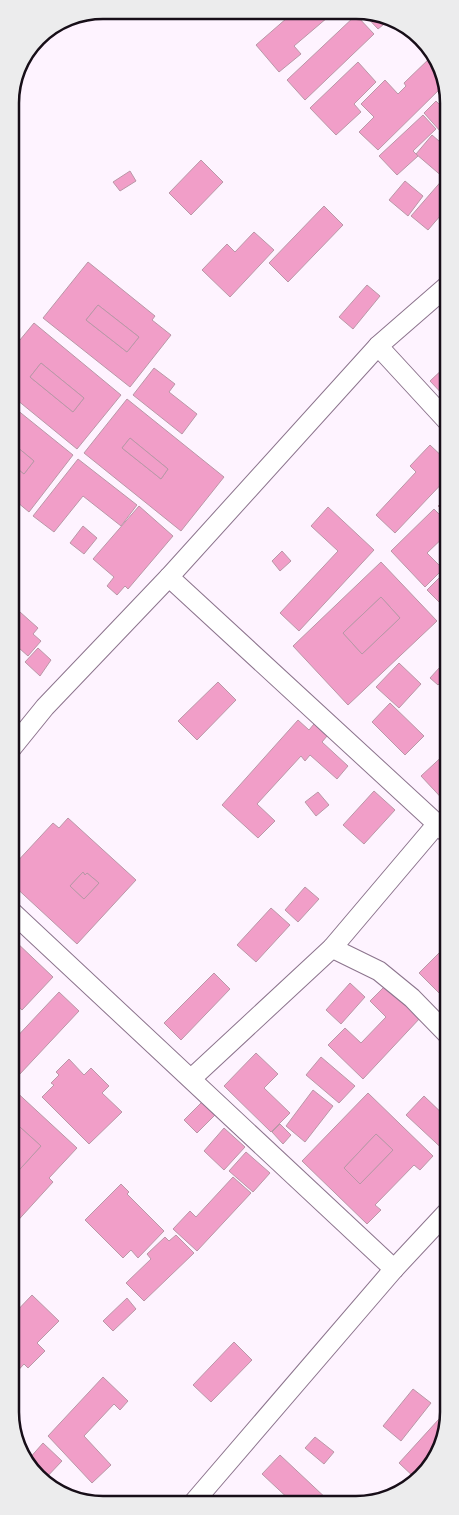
<svg xmlns="http://www.w3.org/2000/svg" width="459" height="1515" font-family="Literata,serif">
	<style>
		.building { fill: #f19ec8; stroke: #ba97a7; fill-rule: evenodd }
		.lines { fill: none; stroke-linecap: round; stroke-linejoin: round }
		.street-casing { stroke: #8c748d; stroke-width: 21 }
		.street { stroke: #fff; stroke-width: 19 }
		.rim { fill: none; stroke: #170e18; stroke-width: 2.5 }
	</style>
	<rect width="100%" height="100%" fill="#fef3ff"/>
	<g class="building">
		<path d="M295,11L334,12L294,46L301,54L279,72L256,45Z"/>
		<path d="M362,12H374L389,20L378,29Z"/>
		<path d="M356,15L374,34L305,100L287,80Z"/>
		<path d="M412,32L422,37L424,41L418,47L408,35Z"/>
		<path d="M432,56L446,83L378,150L359,132L374,117L361,104L385,80L398,94L406,86L404,83Z"/>
		<path d="M358,62L376,82L354,104L361,112L336,135L310,108Z"/>
		<path d="M436,101L447,112V126L441,132L424,113Z"/>
		<path d="M423,115L436,129L413,151L418,156L397,175L379,156Z"/>
		<path d="M432,135L439,141L444,136L447,139V208L428,230L411,216L444,178L416,154Z"/>
		<path d="M201,160L223,182L191,215L169,193Z"/>
		<path d="M130,171L136,181L120,191L113,182Z"/>
		<path d="M405,181L423,196L408,216L389,200Z"/>
		<path d="M324,206L343,225L288,282L269,263Z"/>
		<path d="M254,232L274,250L230,297L202,270L227,244L235,252Z"/>
		<path d="M88,262L155,316L152,320L171,335L130,387L43,318ZM98,305L139,337L127,352L86,320Z"/>
		<path d="M367,285L380,296L353,329L339,317Z"/>
		<path d="M98,305L139,337L127,352L86,320Z"/>
		<path d="M34,323L121,395L77,449L11,395L10,352ZM41,363L84,398L73,412L30,377Z"/>
		<path d="M41,363L84,398L73,412L30,377Z"/>
		<path d="M446,366L448,368V400L430,381Z"/>
		<path d="M154,368L175,384L169,392L197,414L182,434L133,395Z"/>
		<path d="M127,399L224,477L181,531L84,453ZM130,438L168,469L161,479L122,448Z"/>
		<path d="M11,405L73,455L29,512L11,497V463L24,474L34,461L11,442Z"/>
		<path d="M130,438L168,469L161,479L122,448Z"/>
		<path d="M11,442L34,461L24,474L11,463Z"/>
		<path d="M430,445L448,462V477L395,533L376,515L416,472L410,466Z"/>
		<path d="M78,459L137,505L121,526L83,496L54,532L33,516Z"/>
		<path d="M448,496V516L438,506Z"/>
		<path d="M139,506L173,536L128,589L125,586L117,595L107,586L114,577L93,559Z"/>
		<path d="M328,507L374,550L299,631L280,613L338,551L311,526Z"/>
		<path d="M434,509L448,523V533L427,553L443,569L425,587L391,551Z"/>
		<path d="M83,526L97,538L84,554L70,543Z"/>
		<path d="M282,551L291,561L280,571L272,561Z"/>
		<path d="M381,562L437,621L348,705L293,646ZM381,597L400,618L362,654L343,633Z"/>
		<path d="M448,569V608L446,609L427,590Z"/>
		<path d="M381,597L400,618L362,654L343,633Z"/>
		<path d="M11,604L38,628L33,634L41,641L28,656L11,641Z"/>
		<path d="M38,648L51,660L40,676L25,662Z"/>
		<path d="M399,663L421,684L399,708L376,687Z"/>
		<path d="M440,667L448,675L438,685L430,678Z"/>
		<path d="M218,682L236,700L197,740L178,721Z"/>
		<path d="M390,703L424,736L405,755L372,722Z"/>
		<path d="M298,720L309,730L314,724L327,736L322,742L348,766L337,779L310,755L305,761L301,756L257,804L275,821L258,838L222,805Z"/>
		<path d="M448,751V805L421,776Z"/>
		<path d="M374,791L395,810L364,844L343,825Z"/>
		<path d="M318,792L329,805L316,816L305,802Z"/>
		<path d="M68,818L136,880L77,944L11,883V880L20,871L14,865L53,823L59,828ZM83,872L85,875L87,873L99,883L84,899L70,886Z"/>
		<path d="M83,872L85,875L87,873L99,883L84,899L70,886Z"/>
		<path d="M305,887L319,899L298,922L285,910Z"/>
		<path d="M271,908L290,925L256,962L237,945Z"/>
		<path d="M14,940L53,977L22,1010L14,1003L11,1007V943Z"/>
		<path d="M448,944V989L442,996L419,973Z"/>
		<path d="M214,973L230,989L181,1040L164,1023Z"/>
		<path d="M350,983L365,997L341,1024L326,1010Z"/>
		<path d="M387,984L421,1017L363,1079L328,1045L345,1028L361,1043L386,1017L370,1001Z"/>
		<path d="M59,992L79,1011L19,1075L11,1067V1043Z"/>
		<path d="M256,1053L278,1074L264,1088L290,1113L271,1132L224,1086Z"/>
		<path d="M321,1057L355,1086L339,1103L306,1075Z"/>
		<path d="M69,1059L84,1075L91,1068L109,1086L102,1093L122,1112L89,1144L42,1097L54,1085L51,1083L59,1075L56,1072Z"/>
		<path d="M11,1087L77,1148L49,1178L53,1182L12,1227L11,1179L41,1146L11,1119Z"/>
		<path d="M313,1090L333,1106L305,1142L286,1126Z"/>
		<path d="M368,1093L433,1156L420,1170L414,1165L375,1205L381,1210L367,1224L302,1161ZM376,1134L393,1150L360,1184L344,1168Z"/>
		<path d="M424,1096L448,1119L449,1155L406,1115Z"/>
		<path d="M202,1102L215,1115L197,1133L184,1120Z"/>
		<path d="M11,1119L41,1146L11,1179Z"/>
		<path d="M280,1124L291,1135L283,1144L272,1132Z"/>
		<path d="M224,1128L245,1147L224,1170L204,1151Z"/>
		<path d="M376,1134L393,1150L360,1184L344,1168Z"/>
		<path d="M246,1152L270,1173L253,1192L229,1171Z"/>
		<path d="M233,1177L251,1193L197,1251L173,1229L190,1211L196,1217Z"/>
		<path d="M121,1184L129,1192L127,1194L164,1231L138,1258L131,1250L123,1258L85,1220Z"/>
		<path d="M176,1235L194,1253L144,1301L126,1283L151,1259L147,1254L165,1237L169,1241Z"/>
		<path d="M32,1295L59,1321L37,1343L45,1351L28,1368L24,1364L12,1377V1316Z"/>
		<path d="M127,1298L136,1309L113,1331L103,1321Z"/>
		<path d="M234,1342L252,1360L211,1402L193,1385Z"/>
		<path d="M103,1377L128,1401L120,1410L114,1404L84,1436L111,1465L92,1483L48,1436Z"/>
		<path d="M413,1389L431,1403L401,1441L383,1426Z"/>
		<path d="M449,1408V1418L426,1473L416,1479L399,1463Z"/>
		<path d="M315,1437L334,1452L324,1464L305,1448Z"/>
		<path d="M43,1443L62,1461L43,1481L37,1478L28,1460Z"/>
		<path d="M280,1455L330,1502L329,1503H293L262,1474Z"/>
	</g>
	<g class="lines">
		<g class="street-casing">
			<g id="street">
				<path d="M378,346L448,422"/>
				<path d="M169,577L448,834"/>
				<path d="M11,749L45,707L169,577L378,346L447,286"/>
				<path d="M11,911L394,1269"/>
				<path d="M332,948L379,971L412,998L448,1035"/>
				<path d="M192,1078L332,948L437,824"/>
				<path d="M193,1503L394,1269L449,1210"/>
			</g>
		</g>
		<use href="#street" class="street"/>
	</g>
	<path d="M0 0H459V1515H0ZM103 19H356A84 84 0 0 1 440 103V1412A84 84 0 0 1 356 1496H103A84 84 0 0 1 19 1412V103A84 84 0 0 1 103 19Z" fill="#ececed" fill-rule="evenodd"/>
	<path class="rim" d="M103 19H356A84 84 0 0 1 440 103V1412A84 84 0 0 1 356 1496H103A84 84 0 0 1 19 1412V103A84 84 0 0 1 103 19Z"/>
</svg>
